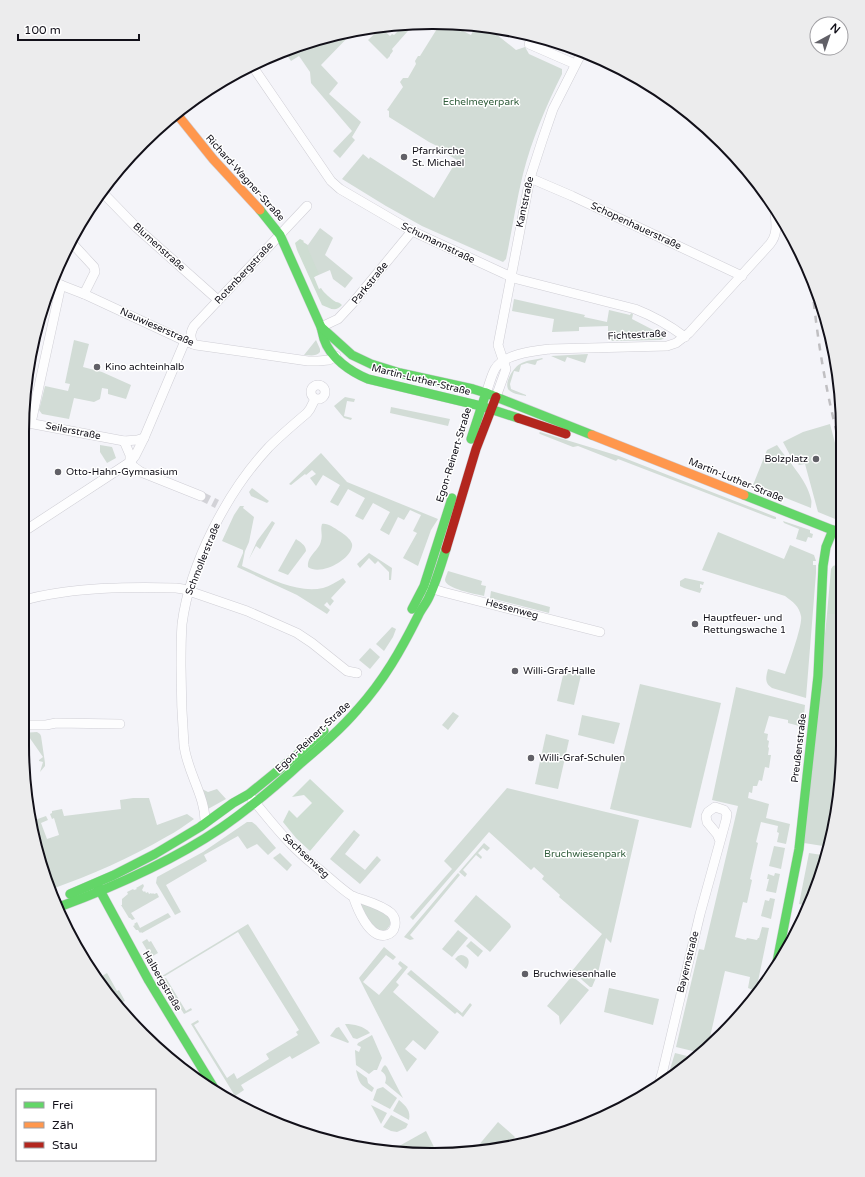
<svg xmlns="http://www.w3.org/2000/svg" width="865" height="1177" font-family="'Varela Round',sans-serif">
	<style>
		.green { fill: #d2dcd6 }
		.forest { fill: #ceddd2 }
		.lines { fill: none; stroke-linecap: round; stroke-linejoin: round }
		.street-tunnel { stroke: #d2d2d7; stroke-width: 9; stroke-dasharray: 9 4.5; stroke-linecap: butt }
		.street-casing { stroke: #cfced5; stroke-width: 10 }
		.fast-casing { stroke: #cfced5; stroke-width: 10 }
		.slow-casing { stroke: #cfced5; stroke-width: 10 }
		.jam-casing { stroke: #cfced5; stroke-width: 10 }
		.street { stroke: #fdfdfe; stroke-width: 9 }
		.fast { stroke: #63d668; stroke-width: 9 }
		.slow { stroke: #ff974d; stroke-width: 9 }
		.jam { stroke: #b3261e; stroke-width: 9 }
		.rail { stroke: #c0bfc2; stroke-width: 2.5; stroke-dasharray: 7 7; stroke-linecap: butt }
		.poi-dot { fill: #616067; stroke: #fff; stroke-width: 1.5 }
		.labels { text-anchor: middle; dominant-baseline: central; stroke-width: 3; stroke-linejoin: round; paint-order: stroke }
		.park-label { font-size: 10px; fill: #305d3b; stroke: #fff }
		.poi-label { font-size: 10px; fill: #121019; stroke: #fff; text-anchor: start }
		.street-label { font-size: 10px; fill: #121019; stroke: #fff }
		.rim { fill: none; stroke: #121019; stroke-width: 2 }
	</style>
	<rect width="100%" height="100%" fill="#f4f4f9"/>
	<g class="green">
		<path d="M406,23H415L392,49L393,51L390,55V56L387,59L368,40L381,28L390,36L392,34L394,35Z"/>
		<path d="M440,24L447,27L449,24L471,35L473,31L460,25L486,26L516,50L525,47L529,54L562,69V74C546,106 532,139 523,174C516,202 512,231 506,259L503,262L422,226L386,206L342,179L363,154L369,159L370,157L434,198L457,160L442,151L439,147L429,142L389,117V111L387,110L403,87L400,82L403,78H408L416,64L415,61L418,56H420Z"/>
		<path d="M353,32L321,65L338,83L329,94L361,122L352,137L355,140L340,158L333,151L352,131L311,83L310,72L299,56L291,61L285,52L326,36Z"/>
		<path d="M320,228L332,237L333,238L325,255L353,278L345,288L333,279L330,270L314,277L303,242L308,245Z"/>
		<path d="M514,299L585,315L584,317L607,322L609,310L630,315L631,313L633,314L632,319L661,334L665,329L667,333C667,337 664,338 661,340L612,341L608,334V326L579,327V331L552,332L554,319L512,311Z"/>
		<path d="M74,340L89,344L83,367L102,372L131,385L126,399L108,394V389L102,388L100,399L94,402L74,398L69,419L42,414L39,410L45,386L68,391L70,384L65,383Z"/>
		<path d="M316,340L320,349V352C316,357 309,355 304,355Z"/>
		<path d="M588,354L585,363L567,357L565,362L551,356Z"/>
		<path d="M542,358L543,359L537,361L536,364L535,365L527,363L521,365L519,372L514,371L510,384L511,389L526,395V396C521,395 514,394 510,391C502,385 513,368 520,364C526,360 535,360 542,358Z"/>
		<path d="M345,397L355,399L354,402L347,401L344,416L352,418L351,420L344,418L334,406Z"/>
		<path d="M391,407L450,419L448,426L390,413Z"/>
		<path d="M830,424L840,462V521L818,512L805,464L799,465L790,455L783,442L803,432Z"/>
		<path d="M540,432L619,456L776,517V519H774L618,459L616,461L578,446L573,447L540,434L539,433Z"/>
		<path d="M100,445L112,447L116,458L107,463L100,452Z"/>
		<path d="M777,445C788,461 807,480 811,499C812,502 811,505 811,508L753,485L767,450Z"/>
		<path d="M321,453L347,482L438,519L431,530L418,566L403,558L417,533L413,531L421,515L410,510L404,520L398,517L389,535L380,530L390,512L373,503L363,520L355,516L365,498L348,489L338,506L330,502L340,485L323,475L316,486L310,478L316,474L312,470L306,475L305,474L291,485L289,484Z"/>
		<path d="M252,488L269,501L267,503L251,496L249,492Z"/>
		<path d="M240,506H244L243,508L254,517L249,542L245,551L242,566C265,576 296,594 323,588C330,586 336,582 343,578L346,582L331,598L334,601L330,606L327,602L324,605L330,610L327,614L297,595L237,567L243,553V550L222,541L234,515Z"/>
		<path d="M272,521L275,523L260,549L256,546L249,559L257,541Z"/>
		<path d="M783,521L810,530V533L813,534L812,538L808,537L806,542L796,539L799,529L784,523Z"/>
		<path d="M322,524C328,523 334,528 339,531C344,534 354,541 352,547C349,561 320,576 308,567C307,555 319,551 321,541C323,535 320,530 322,524Z"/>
		<path d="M718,532L784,559L790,545L814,555L816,561H813V565H816V573L806,698L772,688C764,683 766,677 768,669L785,674C789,663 803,624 801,616C799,606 793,602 785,596L702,570Z"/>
		<path d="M296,539C300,542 306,545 306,551L288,575L278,571Z"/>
		<path d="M369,553L392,568L391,580H389V572L378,561L375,564L369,558L360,568L357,564Z"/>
		<path d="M448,571L482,581L481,585L486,586L484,596C476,594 446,589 445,580C445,578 447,574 448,571Z"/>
		<path d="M685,578L704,582L703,585L700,584V588H702L700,593L684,588L680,586V581Z"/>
		<path d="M491,591L550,607L549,613L490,598Z"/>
		<path d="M841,598L842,772L827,849L823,846L804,843L827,614Z"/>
		<path d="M392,627L396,629L393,637L384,651L376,644Z"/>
		<path d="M370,648L380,657L370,669L359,660Z"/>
		<path d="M564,671L581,675L574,705L557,701Z"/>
		<path d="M640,684L721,703L691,828L610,809Z"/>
		<path d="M736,687L805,705L803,727L788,723V720L769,716L764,733L768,734L767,740L769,741L768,747L769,748L768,755H771L769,768L765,767L762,781L759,780L757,786H753L752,793L749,792L748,798L769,804L766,818L790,824L786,844L777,842L779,833L777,832L778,826L761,822L756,842L758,843L750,879L752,880L747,903L743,902L735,937L746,940L747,938L757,940L758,938H759L762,927L769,928L756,991L748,988L750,977L725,971L708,1046L701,1053L676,1047L699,949L704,950L738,806L712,800Z"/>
		<path d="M453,712L459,716L448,730L442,725Z"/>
		<path d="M582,715L620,723L614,744L578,735Z"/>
		<path d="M37,732L40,734L41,736L45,763V766L40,772L43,762L39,761V760L43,757L27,734L23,736L22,733Z"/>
		<path d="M546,734L569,740L558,789L535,784Z"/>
		<path d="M507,788L639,820L611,943L606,938L598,973L592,987H590L572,971L602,934L559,897L560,895L542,879L544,876L534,867L531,870L489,832L413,920L410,917L452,869L444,861Z"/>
		<path d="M202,789L208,792L217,789L226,799L208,809Z"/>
		<path d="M133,798H149L157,825L187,814L194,819C185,825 176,832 166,837C130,858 91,875 52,889L36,851L32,821L46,816L48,820L41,823L47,839L59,835L54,818L52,819L50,814L52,813V811L62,809L64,816L121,809L120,800Z"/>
		<path d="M247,822H252L256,825L276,848L268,855L257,844L247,849L238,836L204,855L207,861L166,885L181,912L175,915L156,883L157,877L203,852Z"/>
		<path d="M354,830L360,835L345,854L365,870L377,856L381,860L360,884L330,859Z"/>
		<path d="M484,843L490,848L487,851L483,848L478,853L482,857L481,859L476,855L463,870L467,874L465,877L459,872Z"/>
		<path d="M774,846L785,848L781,869L769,866Z"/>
		<path d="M280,853L292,865L287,871L273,858Z"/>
		<path d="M809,853L822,855L825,858L820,880L813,879L811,899L808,906L799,904Z"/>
		<path d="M458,873L460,875L410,935L414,939L410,940L404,937Z"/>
		<path d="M775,873L780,874L776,893L766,891L769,879H767L768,874L774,876Z"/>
		<path d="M143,884L144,886L142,890L144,892L145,891L146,893L148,892L149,894L151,893L152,894L153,893L154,894L157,893L159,897L131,913L135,919L132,920L130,918H129L121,905H122V899L128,894L127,892L133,889L134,890L137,889L136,888Z"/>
		<path d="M476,895L510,924L511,927L490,952L454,921Z"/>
		<path d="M770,898L775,899L771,919L761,916L765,900L769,901Z"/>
		<path d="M362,902C373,907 403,916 385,931H378L367,919L359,903Z"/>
		<path d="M168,913L171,917L142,933L141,932L140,933L138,930H136L133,926L135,925L134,924L137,922L140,928Z"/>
		<path d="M248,924L320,1043L292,1059L290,1056L241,1085L244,1090L235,1096L191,1024L198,1020L199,1022L194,1025L227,1078L234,1073L237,1079L269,1059L266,1054L298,1035L296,1032L299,1030L238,932L165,976H162Z"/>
		<path d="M458,930L468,938L452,957L442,949Z"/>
		<path d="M147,939L149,942L151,941L158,953L151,957L142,942Z"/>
		<path d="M471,941L483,951L478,957L466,946Z"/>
		<path d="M384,947L396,957L393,960L386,955L363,982L379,995L402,968L398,964L400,961L408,967L396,982L399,985L393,992L439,1032L425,1050L413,1040L405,1049L417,1059L407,1072L359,978Z"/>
		<path d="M461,955C469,956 471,962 466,969L455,959L458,956Z"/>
		<path d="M411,970L462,1013L470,1003L472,1005L463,1017L457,1012L455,1014L407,974Z"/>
		<path d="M107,973L117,991L119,990L125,1001L118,1004L102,976Z"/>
		<path d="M572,976L589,990L560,1025L559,1016L547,1006Z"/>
		<path d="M166,978L186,1011L191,1008L192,1010L184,1014L163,979Z"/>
		<path d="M609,988L659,999L653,1025L604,1012Z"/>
		<path d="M345,1024C354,1024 364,1026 370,1033L357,1039L353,1038Z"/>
		<path d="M339,1027L349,1042L348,1043L330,1036L336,1028Z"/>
		<path d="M372,1035L382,1058L377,1070H374L369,1074L356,1065L355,1051V1050L359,1052L361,1047L357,1045L358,1043Z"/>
		<path d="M675,1053L695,1058L682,1070L667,1079Z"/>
		<path d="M385,1065L387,1067L403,1098L385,1083C387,1078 386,1074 381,1071L383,1067Z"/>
		<path d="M356,1070L367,1078L368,1083L374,1088L372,1092C361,1085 359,1084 356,1070Z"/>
		<path d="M383,1087L397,1098L390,1109L373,1100L377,1089Z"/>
		<path d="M399,1100C406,1106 411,1111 409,1120L393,1111Z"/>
		<path d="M371,1105L387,1113L381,1124Z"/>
		<path d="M391,1115L408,1124L406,1128L397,1132L391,1131L383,1127Z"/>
		<path d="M498,1122L515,1137L508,1146L473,1152Z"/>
		<path d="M426,1131L437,1153L392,1150Z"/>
	</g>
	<g class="forest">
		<path d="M300,239L304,241L303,242L308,246V249L319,274L314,277L319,289L321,288C324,293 331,299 336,302C338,302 340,303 342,305C335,313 330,308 322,305L297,250L295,243Z"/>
		<path d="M836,565H841V614H827L831,569L833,566Z"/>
		<path d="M310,779L344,811L310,851L296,838L283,822L289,810L297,818L312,803L304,795L292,797Z"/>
	</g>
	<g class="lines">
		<path class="street-tunnel" d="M201,496L217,504"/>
		<g class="street-casing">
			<g id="street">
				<path d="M529,44L575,64"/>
				<path d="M251,64L331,181L340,189L412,231L505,274L517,279L635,309C653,316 669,325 685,337"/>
				<path d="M530,178L572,196L742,276"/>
				<path d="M102,192L137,228L218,300"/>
				<path d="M70,241L94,267L95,272L84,294"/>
				<path d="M53,282L84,294L185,341L196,345L308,361H318L329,360L336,356"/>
				<path d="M321,327L338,319L352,304L412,231"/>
				<path d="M193,344C190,337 190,333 194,326L307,206"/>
				<circle cx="318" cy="392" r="7"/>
				<path d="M486,393C489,386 491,376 495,369C503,354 534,351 550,349L667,346L676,343L689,333L770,244C778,234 776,224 775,212"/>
				<path d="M496,397L506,369L498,345L530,178L542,141L553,109L582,52"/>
				<path d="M23,422L124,441L137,440L144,438"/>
				<path d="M31,423L61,285"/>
				<path d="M124,441L130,455V462"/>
				<path d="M130,462L134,467L141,472L201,496"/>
				<path d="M23,532L130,462L135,456L144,438L185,341"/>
				<path d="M427,587L443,592L600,632"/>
				<path d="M22,601C36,596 51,594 65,592C102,587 139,587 176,588L183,589L247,611L297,633L312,643L347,671L357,673"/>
				<path d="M22,725H46L56,723L120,724"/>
				<path d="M252,799C265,814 276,829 290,843C301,855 314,865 326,875C334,882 344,891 352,896C356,898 360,898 364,900C373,903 384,907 391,913C398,920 396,933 386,935C369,939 357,908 353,896"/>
				<path d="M205,823C206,797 187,772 184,745C182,719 181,692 181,666C181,652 181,638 182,624C190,563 227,492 269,447C281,435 294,424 307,413L310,409L315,399"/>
				<path d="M659,1084L663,1070L700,914L726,820L727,814L724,810L715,807L708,812L706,816L707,822L717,834L720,841"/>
			</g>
		</g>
		<g class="fast-casing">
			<g id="fast">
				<path d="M260,210L280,235L321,327C322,331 323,335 324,339C330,358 351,372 368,379L481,406L518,418"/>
				<path d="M321,327L352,355L371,364L400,373L473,389L486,393L592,435"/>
				<path d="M471,439L486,393"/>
				<path d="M744,495L840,533"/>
				<path d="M412,609L424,586L452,498"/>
				<path d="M97,885L149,981L214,1088"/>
				<path d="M70,894L114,875L155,854L200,827L233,803L249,794L297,755L324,731"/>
				<path d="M59,907C116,886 171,862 221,828C250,808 276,786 301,763C321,746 341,729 358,709C384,680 401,650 418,616C421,609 426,604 429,597C436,582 441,565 446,549"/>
				<path d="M776,967L799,849L818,676L823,566L826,547L833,530"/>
			</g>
		</g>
		<g class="slow-casing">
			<g id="slow">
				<path d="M176,113L213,159L260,210"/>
				<path d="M592,435L744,495"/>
			</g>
		</g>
		<g class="jam-casing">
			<g id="jam">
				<path d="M518,418L566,434"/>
				<path d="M446,549L476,449L496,397"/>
			</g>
		</g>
		<use href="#street" class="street"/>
		<use href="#fast" class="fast"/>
		<use href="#slow" class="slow"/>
		<use href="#jam" class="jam"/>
		<g class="rail">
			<path d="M811,274C816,332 825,389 840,445"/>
			<path d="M826,330L833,371L840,401"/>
		</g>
	</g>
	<g class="poi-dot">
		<circle cx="404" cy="157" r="4"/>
		<circle cx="97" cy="367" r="4"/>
		<circle cx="816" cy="459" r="4"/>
		<circle cx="58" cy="472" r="4"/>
		<circle cx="695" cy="624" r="4"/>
		<circle cx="515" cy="671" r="4"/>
		<circle cx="531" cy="758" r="4"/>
		<circle cx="525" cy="974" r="4"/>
	</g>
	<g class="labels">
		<g class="park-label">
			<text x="481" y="102">Echelmeyerpark</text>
			<text x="585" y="854">Bruchwiesenpark</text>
		</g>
		<g class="poi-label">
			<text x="412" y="151">Pfarrkirche<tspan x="412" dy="12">St. Michael</tspan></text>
			<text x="105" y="367">Kino achteinhalb</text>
			<text x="808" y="459" text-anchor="end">Bolzplatz</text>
			<text x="66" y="472">Otto-Hahn-Gymnasium</text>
			<text x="703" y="618">Hauptfeuer- und<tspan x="703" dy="12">Rettungswache 1</tspan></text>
			<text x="523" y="671">Willi-Graf-Halle</text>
			<text x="539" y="758">Willi-Graf-Schulen</text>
			<text x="533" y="974">Bruchwiesenhalle</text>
		</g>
		<g class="street-label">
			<text transform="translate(245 178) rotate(48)">Richard-Wagner-Straße</text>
			<text transform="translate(525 202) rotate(-78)">Kantstraße</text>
			<text transform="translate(636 226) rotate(25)">Schopenhauerstraße</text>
			<text transform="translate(438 243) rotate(26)">Schumannstraße</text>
			<text transform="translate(159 247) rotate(42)">Blumenstraße</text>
			<text transform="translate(244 273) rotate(-47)">Rotenbergstraße</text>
			<text transform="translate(370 283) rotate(-51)">Parkstraße</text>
			<text transform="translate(157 327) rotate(24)">Nauwieserstraße</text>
			<text transform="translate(637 335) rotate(-3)">Fichtestraße</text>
			<text transform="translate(421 380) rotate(14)">Martin-Luther-Straße</text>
			<text transform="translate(73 431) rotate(11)">Seilerstraße</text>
			<text transform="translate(454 455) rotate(-73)">Egon-Reinert-Straße</text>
			<text transform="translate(736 480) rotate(22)">Martin-Luther-Straße</text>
			<text transform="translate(203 559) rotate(-68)">Schmollerstraße</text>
			<text transform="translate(512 609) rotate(15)">Hessenweg</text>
			<text transform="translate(313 737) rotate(-43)">Egon-Reinert-Straße</text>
			<text transform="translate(799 748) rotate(-83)">Preußenstraße</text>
			<text transform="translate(306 856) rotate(43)">Sachsenweg</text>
			<text transform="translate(688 962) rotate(-76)">Bayernstraße</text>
			<text transform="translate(162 981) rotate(60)">Halbergstraße</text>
		</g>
	</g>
	<path d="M0 0H865V1177H0ZM432 29H433A403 403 0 0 1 836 432V745A403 403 0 0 1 433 1148H432A403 403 0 0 1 29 745V432A403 403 0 0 1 432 29Z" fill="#ececed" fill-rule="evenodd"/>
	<path class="rim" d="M432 29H433A403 403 0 0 1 836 432V745A403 403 0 0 1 433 1148H432A403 403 0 0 1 29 745V432A403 403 0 0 1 432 29Z"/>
	<rect x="16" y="1089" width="140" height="72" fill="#ffffff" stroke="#a09fa3"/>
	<rect x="24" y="1102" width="20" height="6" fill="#63d668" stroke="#a09fa3"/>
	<text x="52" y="1109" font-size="12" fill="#121019">Frei</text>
	<rect x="24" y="1122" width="20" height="6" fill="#ff974d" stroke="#a09fa3"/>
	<text x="52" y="1129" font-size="12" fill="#121019">Zäh</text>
	<rect x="24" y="1142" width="20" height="6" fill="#b3261e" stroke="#a09fa3"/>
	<text x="52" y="1149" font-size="12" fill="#121019">Stau</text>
	<g transform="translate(829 36) rotate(40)"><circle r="19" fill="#ffffff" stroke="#a09fa3"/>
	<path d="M0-3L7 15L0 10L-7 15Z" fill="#616067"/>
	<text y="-6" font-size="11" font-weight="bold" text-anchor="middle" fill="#121019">N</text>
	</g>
	<path d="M18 34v6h121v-6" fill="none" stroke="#121019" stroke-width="2"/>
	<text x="24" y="34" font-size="12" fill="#121019" stroke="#ffffff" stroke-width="3" paint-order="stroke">100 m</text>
</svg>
